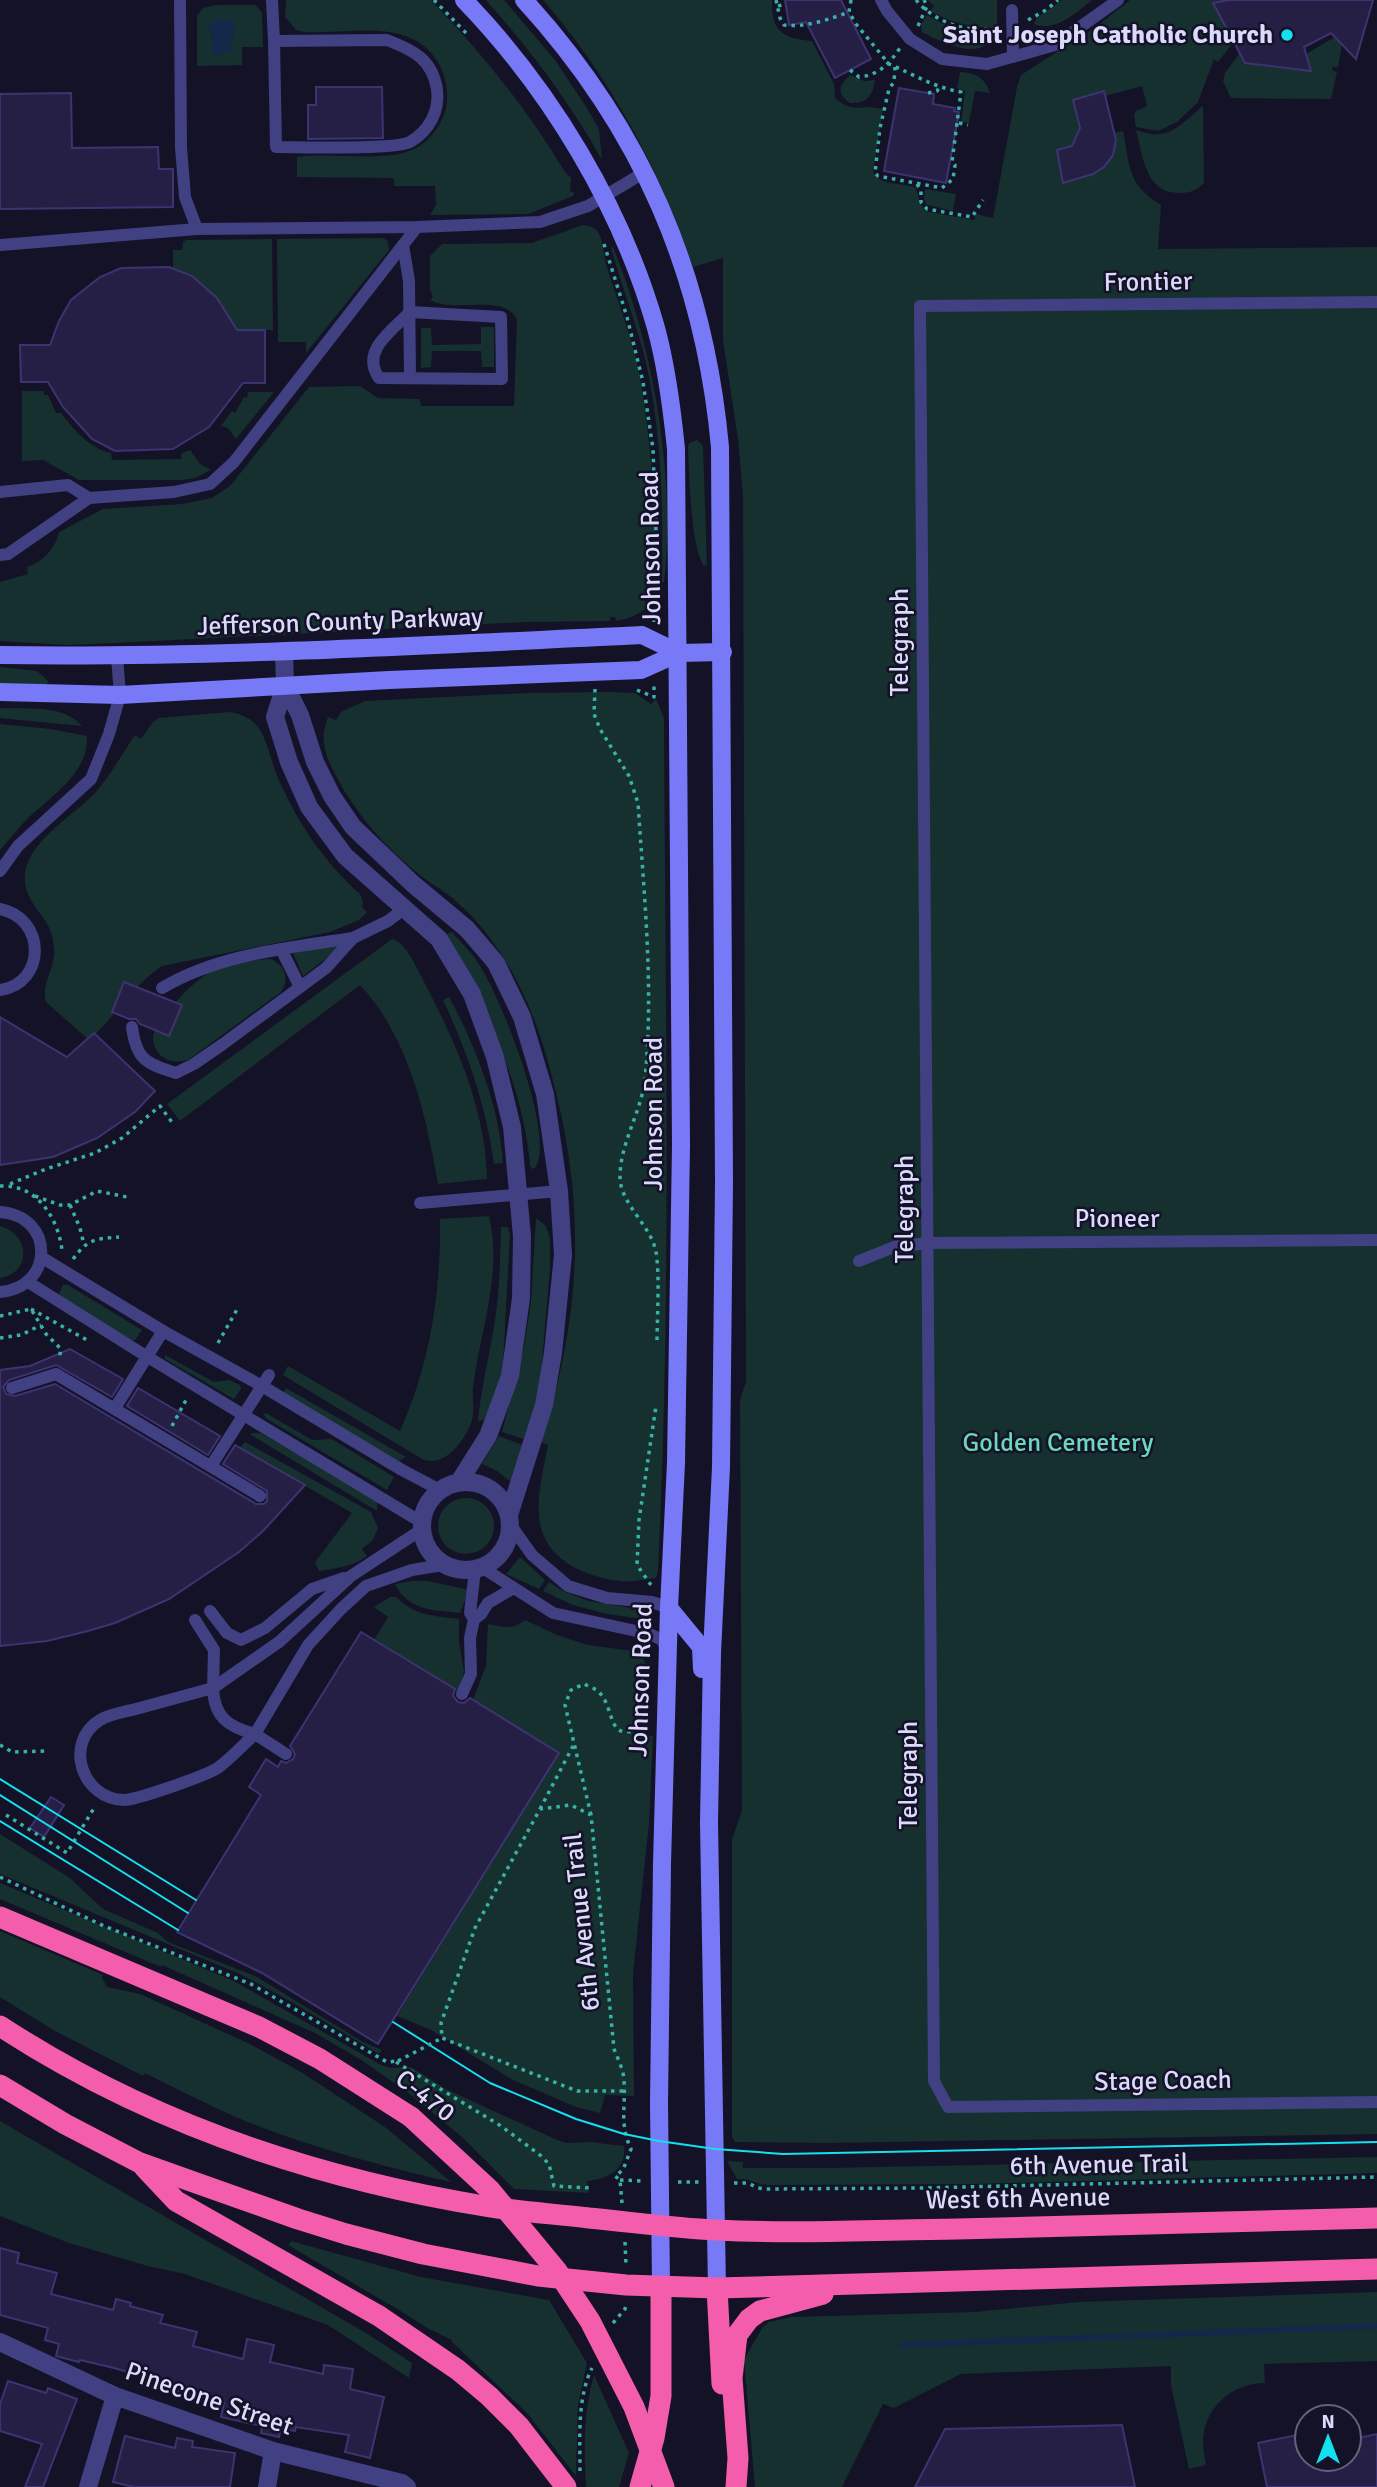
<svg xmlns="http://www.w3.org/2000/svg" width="1377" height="2487" font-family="Signika,sans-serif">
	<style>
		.green { fill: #15302e }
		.water { fill: #12294a }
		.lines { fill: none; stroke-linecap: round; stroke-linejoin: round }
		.stream { stroke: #12294a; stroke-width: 6 }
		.building { fill: #251f46; stroke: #3d3371; stroke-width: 2 }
		.path { stroke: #39b1a6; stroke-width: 3.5; stroke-dasharray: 3.5 5; stroke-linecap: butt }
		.lane { stroke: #404082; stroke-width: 12 }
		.street { stroke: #404082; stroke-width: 18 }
		.secondary { stroke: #7879f6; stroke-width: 18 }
		.highway { stroke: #f45dab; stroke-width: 21 }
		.tram { stroke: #14e1ef; stroke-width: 2 }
		.path-bridge { stroke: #39b1a6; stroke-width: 3.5; stroke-dasharray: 3.5 5; stroke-linecap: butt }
		.highway-bridge { stroke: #f45dab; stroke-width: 21 }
		.poi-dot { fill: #14e1ef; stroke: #141227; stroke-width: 2.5 }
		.labels { text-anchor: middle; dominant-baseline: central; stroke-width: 5; stroke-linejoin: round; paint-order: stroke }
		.poi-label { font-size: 26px; font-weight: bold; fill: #dcdafc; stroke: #141227; text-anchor: end }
		.street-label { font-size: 26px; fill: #dcdafc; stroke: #141227 }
		.park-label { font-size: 26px; fill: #6ad8b9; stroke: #141227 }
	</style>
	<rect width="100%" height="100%" fill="#141227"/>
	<g class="green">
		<path d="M286,0H431C482,53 527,109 565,172L571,178L570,191L575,193L573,196L528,214L430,215L436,205L435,186H394V179L391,178L297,177V157C330,152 380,162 409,151C427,145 441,127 446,108C449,93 446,76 438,62C409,16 348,35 304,32L296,30L285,17Z"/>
		<path d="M486,0H504L555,60L587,108L599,129L602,160C569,101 530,50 486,0Z"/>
		<path d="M543,0H772C771,31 782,38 812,41L834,84L835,98C855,115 861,103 883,109L873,171C878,187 903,182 916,188L920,203L925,211L974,220L976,214L993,218L1017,87L1021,75L1096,27L1130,0H1229L1242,31L1218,62L1214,59L1198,102L1177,122L1158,131L1136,127L1134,115L1136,111L1147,106L1142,86L1105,96L1103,91L1073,100L1081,131L1074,139L1072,146L1057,150L1063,182L1113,155L1116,140L1114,133L1123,131C1130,167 1127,184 1161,205L1158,249L1377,247V2134L827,2143L735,2142L732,2136V1839L742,1811L740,1401L746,1381L743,494L738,439L723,340V258L693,267C660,170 610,77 543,0Z"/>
		<path d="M928,0H997V24L991,28C968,26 951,23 930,11L934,6Z"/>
		<path d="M1062,0H1092C1077,12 1055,33 1034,24L1037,18Z"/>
		<path d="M217,5H256L262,13L263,47H242V65L197,66V16L203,8Z"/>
		<path d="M927,15L947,26L990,33L994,37C978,62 942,42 922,32L921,25Z"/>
		<path d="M1335,37L1342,44L1338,67H1332V70L1337,72L1331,99L1231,98L1223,81L1225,73L1251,38L1255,42L1244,63L1310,71L1306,54Z"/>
		<path d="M960,72C975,73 985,77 990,93L975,91L969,123L961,122L965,91L957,88Z"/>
		<path d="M850,75L864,81L875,80C873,96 866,104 850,103C836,93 839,85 850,75Z"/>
		<path d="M1203,106L1204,183C1196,191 1190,193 1179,193C1145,193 1143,156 1136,130C1169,142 1179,126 1203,106Z"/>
		<path d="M925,189L956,194L953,211L927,205L924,199Z"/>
		<path d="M583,225C588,226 593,226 597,231C604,239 603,256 607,267C617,299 629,330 637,363C646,400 669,575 642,598L649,606C639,614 629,619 616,621L615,617H610V621L527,622L116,643L66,645L0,641V582L28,574L27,567C43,562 55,549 59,532L103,509L182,504L212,498L230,486L309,387L360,386L378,398L420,399L421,406H514L517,320C504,292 456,314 430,300L433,297L430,290V256L442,244L532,243Z"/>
		<path d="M384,238L388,242L389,250L306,353V342H278L277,239Z"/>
		<path d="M272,239L273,330H237C219,300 207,282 173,269V250H182L183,242L186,240Z"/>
		<path d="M613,247C653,346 676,475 664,582H662C663,510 662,438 647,367C638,327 622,288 611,248Z"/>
		<path d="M481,327H494V367H482L481,351H432L431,367L421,368V328H431L432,345L481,344Z"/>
		<path d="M22,391H44V395H48L56,413H61C74,430 89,448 111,453L112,460L181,459L182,453L190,450L200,464L211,470L195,478L182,480H79L43,460L22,461Z"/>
		<path d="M248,392H274L236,439L228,428L221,426L232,411L235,413L244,397L247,398Z"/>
		<path d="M697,440L703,446L707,565L704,566C691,548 689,473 688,447L689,443Z"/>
		<path d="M0,667L37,671L48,681L47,685L0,683Z"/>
		<path d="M609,692L635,693L651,704L656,699L664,718C665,1003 672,1287 658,1571L656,1578C644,1579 632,1583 619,1581C581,1576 541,1557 539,1515C537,1492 544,1468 548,1445L541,1442C582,1313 587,1205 551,1073C540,1030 523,985 497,948C486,932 474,917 459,904C448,893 433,885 421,876C386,848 357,816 336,776C325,755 319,739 328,717L336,720L341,712L365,701L526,693Z"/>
		<path d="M0,708C26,709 64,704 82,726L0,718Z"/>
		<path d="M230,712C241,714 251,718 258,727C268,741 271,762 278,778C297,822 324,862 360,894L363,902L362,907L367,912L359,920L330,932L162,966C132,986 115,1017 89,1040L46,1002C41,985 53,971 54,955C55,950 53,944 53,939C49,917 27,905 25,882C21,845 72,817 95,793C110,776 122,754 135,735L141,739L153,722L159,718Z"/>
		<path d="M0,724L51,729L87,736C89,772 53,795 29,817C19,827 10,839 0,850Z"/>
		<path d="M452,932C460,942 470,950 477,961C499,992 557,1137 535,1168L532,1169L530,1165C523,1083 484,1006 446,934Z"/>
		<path d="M392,939C405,942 415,964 421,976C454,1038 486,1108 487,1179L438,1184C426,1116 409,1037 360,985L180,1121L167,1104Z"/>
		<path d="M341,944L342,946L303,976L293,953Z"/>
		<path d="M271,959C285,966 290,978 281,992L188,1060C180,1062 170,1063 163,1057C154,1051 150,1038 156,1028C166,1010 197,976 217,969C233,963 254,960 271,959Z"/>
		<path d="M449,997C475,1044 500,1109 503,1163L494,1164C486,1106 468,1053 443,1000Z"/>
		<path d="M489,1216C503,1273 480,1331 473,1388C472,1398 475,1409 472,1420C466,1439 445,1469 422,1459L283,1375L288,1366L400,1431C430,1364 441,1292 440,1219Z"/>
		<path d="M536,1218L546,1226L550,1239V1269L539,1398L524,1439L502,1432L524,1347L531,1301Z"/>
		<path d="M0,1226C30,1234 32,1273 0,1278Z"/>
		<path d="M501,1227H508L510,1234L503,1365C501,1385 494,1402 484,1420L478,1421C481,1387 490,1354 495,1320C500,1289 500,1258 501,1227Z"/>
		<path d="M63,1285H68L142,1330L135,1340H131L58,1296Z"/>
		<path d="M165,1355L214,1382L229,1380L240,1385L241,1389L234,1399L165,1359Z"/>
		<path d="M286,1388L406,1457L399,1461L283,1393Z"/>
		<path d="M266,1413L312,1440L332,1439L394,1477L387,1490L267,1419L263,1414Z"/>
		<path d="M252,1433H261L377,1501V1511L251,1435Z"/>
		<path d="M499,1436L523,1445L511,1482L497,1471L482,1464Z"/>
		<path d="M245,1442L371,1512L378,1528L373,1540L362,1549L367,1556C353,1567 336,1568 319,1571L315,1562L352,1513L240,1448Z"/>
		<circle cx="466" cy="1526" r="28"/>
		<path d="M520,1557L545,1580L539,1589L506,1574Z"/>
		<path d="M412,1581H428L469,1590L460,1613C434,1610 408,1611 395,1584Z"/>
		<path d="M549,1582L563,1591L589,1601L649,1611V1620L607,1614L573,1605L543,1591Z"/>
		<path d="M390,1597H396C417,1617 432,1615 459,1619V1642L464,1671L459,1692L374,1640L388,1617L374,1607Z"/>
		<path d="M525,1620L557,1635L588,1645L634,1651L642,1656L646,1664L644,1736H653L649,1823L633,1973L634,2096L605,2095L600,2113L576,2107L513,2080L431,2030L397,2016L559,1753L473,1700L486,1666L488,1624C503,1627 513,1630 525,1620Z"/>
		<path d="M0,1834L70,1878L103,1909L158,1933L168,1942L257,1977L363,2042L382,2050L379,2054L288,2000L242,1975L0,1874Z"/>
		<path d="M0,1883L234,1981L381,2065L390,2068L411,2067L446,2089L557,2140L566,2143L590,2142L624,2146C627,2169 608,2179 587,2181L589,2193L514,2189L462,2137L411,2095L363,2061L315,2033L162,1965L161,1967L0,1899Z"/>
		<path d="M0,1931L103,1975L102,1978L107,1987L140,1994L250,2044L301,2072L385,2127L451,2182C379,2165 306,2146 238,2118C206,2104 176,2088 145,2073L143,2076L55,2031L0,1997Z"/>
		<path d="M0,2121L366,2333L412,2363L409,2378L328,2325L185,2274L148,2266L69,2243L0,2216Z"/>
		<path d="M1377,2157V2173L975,2184L768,2185C756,2184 749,2178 737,2179L727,2161L743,2162V2168H826Z"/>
		<path d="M291,2241L421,2277L549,2300L587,2363L578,2405L576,2476L527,2413L452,2342V2340L429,2329L399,2310L288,2245Z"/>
		<path d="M1377,2292V2361L1264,2364L1265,2383C1232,2383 1203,2408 1203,2443C1203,2450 1205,2458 1206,2465L1189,2469L1171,2385V2366L961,2374L894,2408L883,2404L842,2487H755L744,2360L762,2328L769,2322L791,2317L975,2312L1079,2302Z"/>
		<path d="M594,2375L629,2453L619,2487H586C584,2449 583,2412 594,2375Z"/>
	</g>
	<path class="water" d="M216,19L234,20L235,28L230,53L214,55L209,26Z"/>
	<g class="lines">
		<path class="stream" d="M902,2345L1377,2326"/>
	</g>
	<g class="building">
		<path d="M785,0H841L871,59L835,78L806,22L789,25Z"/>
		<path d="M1229,0H1373L1356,59L1331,33L1304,47L1311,71L1245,63L1213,3Z"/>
		<path d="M316,87H382L383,138L308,139V105H316Z"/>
		<path d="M899,88L934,94L933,104L955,108L954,111L959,112L946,183L884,171Z"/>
		<path d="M1104,91L1116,140L1113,155L1104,167L1093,174L1063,183L1057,150L1072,146L1080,128L1073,100Z"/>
		<path d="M71,93L72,148L158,147L159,169H173V207L0,209V94Z"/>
		<path d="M169,267L192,276L217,298L237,330H265V383H243L209,427L173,449L115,451L92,439L63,407L48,382H21L20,345H50L59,321L71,300L100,277L121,268Z"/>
		<path d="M124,982L182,1005L169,1036L140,1024L136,1019H129L112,1012Z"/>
		<path d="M0,1017L67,1057L94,1033L155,1091L135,1112L97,1138L53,1157L0,1165Z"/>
		<path d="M70,1349L123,1379L112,1397L56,1365L9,1380L3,1387L6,1394L15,1396L55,1384L256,1504H264L267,1501V1491L223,1464L235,1445L305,1485L264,1530L239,1552L169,1599L115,1623L88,1631L47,1641L0,1646V1370L30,1366Z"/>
		<path d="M138,1388L220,1436L208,1455L127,1406Z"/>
		<path d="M361,1632L455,1689L453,1696L458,1702L464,1703L470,1698L559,1753L378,2044L262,1973L177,1932L261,1795L249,1787L266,1759L278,1767L281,1761L286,1763L293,1759L295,1754L290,1746Z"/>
		<path d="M51,1797L64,1805L44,1837L30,1828Z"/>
		<path d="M0,2248L19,2253L17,2263L57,2273L51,2294L113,2310L116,2299L131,2303L130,2306L163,2315L160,2323L197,2332L193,2346L243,2359L247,2339L274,2345L270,2362L323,2374L324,2365L353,2369L350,2389L384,2397L370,2458L345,2452L349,2435L296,2427L295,2431L281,2428L279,2437L261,2433L262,2426L221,2417L224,2403L168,2389L169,2384L114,2368L80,2360L79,2362L56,2356L59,2344L45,2340L48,2328L0,2315Z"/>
		<path d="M8,2381L46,2393L48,2388L77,2399L43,2487H25L42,2444L0,2431V2404Z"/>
		<path d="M1122,2425L1135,2487H915L945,2429Z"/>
		<path d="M1307,2433V2459H1349V2440L1377,2434V2487H1267L1258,2443Z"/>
		<path d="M125,2436L175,2448L177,2438L193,2441L192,2447L235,2453L230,2487H134L113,2482Z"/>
	</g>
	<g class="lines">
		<g class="path">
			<path d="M434,0L467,34"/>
			<path d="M776,0L780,18L784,25C805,28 830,19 849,12"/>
			<path d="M851,0L849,12L856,24L889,64C915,75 933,87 961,92L952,162L955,165L953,179L942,188L878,176L875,173L880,128L889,89L894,82L895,67"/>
			<path d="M916,0C934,22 968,34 997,28"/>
			<path d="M778,6L786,4"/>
			<path d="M1028,20L1046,10L1058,0"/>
			<path d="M918,26L927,6L924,0"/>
			<path d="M850,70L859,77C879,75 889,64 900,48"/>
			<path d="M928,93L937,91L939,88"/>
			<path d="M959,123L968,125"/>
			<path d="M917,184L921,191V202L927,209L972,217L983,200"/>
			<path d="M604,244L627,317L643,382L653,449L656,531"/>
			<path d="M654,622L656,546"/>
			<path d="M595,689L594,714L600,729L629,776L638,803C644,895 654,988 645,1079C641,1113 620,1143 620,1177C620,1204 651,1225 656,1252C660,1276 657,1317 657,1343"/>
			<path d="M637,690L654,697V686"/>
			<path d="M10,1184L46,1169L95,1153L122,1138L160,1106L174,1125"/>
			<path d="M0,1186C37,1184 58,1218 62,1250"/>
			<path d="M35,1196L60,1205H70L97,1191L127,1197"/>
			<path d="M70,1205L80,1228L84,1245"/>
			<path d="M73,1259C88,1239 94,1239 119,1237"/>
			<path d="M31,1309L87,1340"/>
			<path d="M0,1316L31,1309L46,1334L61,1349L59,1359"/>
			<path d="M0,1338L21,1335L41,1325"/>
			<path d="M218,1343L239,1306"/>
			<path d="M172,1426L186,1400"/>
			<path d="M651,1585L637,1565L639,1520L656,1406"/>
			<path d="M0,1745L12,1752L46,1751"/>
			<path d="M540,1809L573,1746"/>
			<path d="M6,1815L67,1853L94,1808"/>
			<path d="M591,1815L565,1705L571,1690L584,1684C588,1686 596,1689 599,1692C617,1711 605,1747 647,1725"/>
			<path d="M0,1877L104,1926L251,1984L387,2062L398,2061"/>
			<path d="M396,2062L501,2126L540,2155L549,2164L554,2186L591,2188"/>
			<path d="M620,2180L643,2181"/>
			<path d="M678,2182H699"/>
			<path d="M734,2183H748L758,2188L765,2189L922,2188L1377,2177"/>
			<path d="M622,2203L620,2180L615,2176L623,2170L631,2149C619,2123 626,2108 624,2081C624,2071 618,2059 614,2049L591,1815L571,1805L540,1809L475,1928L441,2023L442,2038L577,2091H624"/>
			<path d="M625,2242L626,2265"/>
			<path d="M613,2323L625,2309L626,2305"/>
			<path d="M580,2471C580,2438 577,2398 592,2368"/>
		</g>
		<g class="lane">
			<path d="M180,0L181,148L185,197L197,229"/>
			<path d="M272,0L274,41"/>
			<path d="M881,0L887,11L910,39L942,59L987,64L1055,45L1118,0"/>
			<path d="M1012,10L1013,57"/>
			<path d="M387,40C413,50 432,59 437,89C440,111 429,131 410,142C395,150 299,147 276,147L274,41Z"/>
			<path d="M1,245L197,229L417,227L540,222L588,206L645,172"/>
			<path d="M403,245L409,281L410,378"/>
			<path d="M1377,302L920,306L934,2081L948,2107L1377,2102"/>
			<path d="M410,312L501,317L502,379L379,378C360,351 392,331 410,312Z"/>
			<path d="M0,492L68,485L89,498L174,492L210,484L234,462L417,227"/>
			<path d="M0,555L8,554L89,498"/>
			<path d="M0,871L18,846L91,779L109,734L120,695L117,657"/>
			<path d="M0,909C46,918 47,983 0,990"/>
			<path d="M353,938L388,921L405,908"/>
			<path d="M281,949L300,987"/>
			<path d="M132,1027C136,1059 146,1064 176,1073L194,1064L223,1044L326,968L353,938C289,948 219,954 162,988"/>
			<path d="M420,1203L559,1191"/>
			<path d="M0,1212C55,1216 55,1287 0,1292"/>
			<path d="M41,1257L163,1331L262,1386L402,1470L440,1490"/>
			<path d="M859,1261L894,1247L928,1243L1377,1240"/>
			<path d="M28,1282L146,1356L421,1522"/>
			<path d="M12,1388L56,1374L260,1496"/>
			<path d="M115,1408L163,1331"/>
			<path d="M211,1466L269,1375"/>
			<path d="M510,1524L532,1555L568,1586L607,1598L652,1602L669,1608"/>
			<path d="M421,1530L351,1576L279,1642L213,1688C214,1717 228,1727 255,1734L308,1645L341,1609L366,1586L412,1570L443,1565"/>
			<path d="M483,1568L553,1613L650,1634L662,1640L668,1653"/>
			<path d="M210,1611L227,1633L241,1640L265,1628L312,1589L344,1578"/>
			<path d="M474,1619L481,1614L488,1603L512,1589"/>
			<path d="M195,1620L214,1650L213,1688C187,1695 162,1702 136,1709C124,1712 110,1714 100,1720C63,1743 82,1799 124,1800C136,1800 209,1775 219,1767C232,1757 243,1745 255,1734L286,1754"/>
			<path d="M462,1694L471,1674L470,1638L474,1619L470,1613L475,1570"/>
		</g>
		<g class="street">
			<path d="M284,651L285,685L275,717L289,762L309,807L345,856L439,939L472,994L495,1057L512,1127L522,1236L521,1298L510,1376L488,1436L459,1482"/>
			<path d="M285,685L300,715L315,762L332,796L353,827L413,884L467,929L496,963L522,1017L545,1094L559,1191L563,1255L553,1353L544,1405L509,1515"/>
			<circle cx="466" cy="1526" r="44"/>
			<path d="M0,2342L115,2396L273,2451L402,2483L407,2487"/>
			<path d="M88,2487L115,2396"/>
			<path d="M267,2487L273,2451"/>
		</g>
		<g class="secondary">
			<path d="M464,0C551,90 622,208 656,328C667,368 672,409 676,449L681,1145L676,1463L669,1608L662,1864L659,2103L661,2286"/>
			<path d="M524,0C642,129 704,274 720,447L724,1182L721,1467L712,1653L709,1823L717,2288"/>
			<path d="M0,655C214,658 428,645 642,635L679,653"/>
			<path d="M0,692L120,695L389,680L641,670L679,653L723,652"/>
			<path d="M669,1608L701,1647L702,1669"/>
		</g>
		<g class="highway">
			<path d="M0,1917L259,2027L320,2059L411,2117"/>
			<path d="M0,2026C147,2122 316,2179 490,2207C522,2212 556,2214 589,2218C631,2222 673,2228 716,2230C796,2234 877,2230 958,2229C1097,2226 1237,2221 1377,2218"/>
			<path d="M0,2085L65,2124L140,2163L298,2219L346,2234L423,2254L538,2276L626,2285L717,2288L1377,2269"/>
			<path d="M144,2167L176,2201L379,2316L458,2370L489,2396L519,2426L566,2487"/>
			<path d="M717,2288L722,2384"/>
			<path d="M640,2487L654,2438L661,2396V2286"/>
			<path d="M736,2487L738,2458L732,2378L737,2335L749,2319L760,2311L823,2294"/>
		</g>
		<g class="tram">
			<path d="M0,1779L196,1900"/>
			<path d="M0,1795L188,1913"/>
			<path d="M0,1821L178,1930"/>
			<path d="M393,2022L490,2083L576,2119L624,2134L659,2141L715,2149L783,2154L1377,2142"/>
		</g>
		<path class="path-bridge" d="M398,2061L442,2038"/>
		<path class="highway-bridge" d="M411,2117L490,2190L557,2271L590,2321L634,2407L664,2487"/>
	</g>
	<circle class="poi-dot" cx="1287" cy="35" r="7"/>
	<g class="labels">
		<g class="poi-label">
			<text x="1273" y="35">Saint Joseph Catholic Church</text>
		</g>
		<g class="street-label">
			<text transform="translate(1148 282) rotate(-1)">Frontier</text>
			<text transform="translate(651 548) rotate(-91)">Johnson Road</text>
			<text transform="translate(340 622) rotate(-2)">Jefferson County Parkway</text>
			<text transform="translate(900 642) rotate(-90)">Telegraph</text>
			<text transform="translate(654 1114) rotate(-90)">Johnson Road</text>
			<text transform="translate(905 1209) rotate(-90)">Telegraph</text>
			<text x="1117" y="1219">Pioneer</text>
			<text transform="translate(641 1680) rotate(-88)">Johnson Road</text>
			<text transform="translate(909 1775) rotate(-90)">Telegraph</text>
			<text transform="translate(582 1922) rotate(-96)">6th Avenue Trail</text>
			<text transform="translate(1163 2081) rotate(-1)">Stage Coach</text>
			<text transform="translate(425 2096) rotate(38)">C-470</text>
			<text transform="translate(1099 2165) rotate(-1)">6th Avenue Trail</text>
			<text transform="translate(1018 2199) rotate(-1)">West 6th Avenue</text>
			<text transform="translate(209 2399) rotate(19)">Pinecone Street</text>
		</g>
		<g class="park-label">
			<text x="1058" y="1443">Golden Cemetery</text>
		</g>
	</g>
	<g transform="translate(1328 2438)"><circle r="33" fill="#141227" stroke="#64627c" stroke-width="2"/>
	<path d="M0-5L12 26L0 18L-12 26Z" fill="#14e1ef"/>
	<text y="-10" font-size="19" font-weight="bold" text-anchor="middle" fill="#dcdafc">N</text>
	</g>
</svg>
